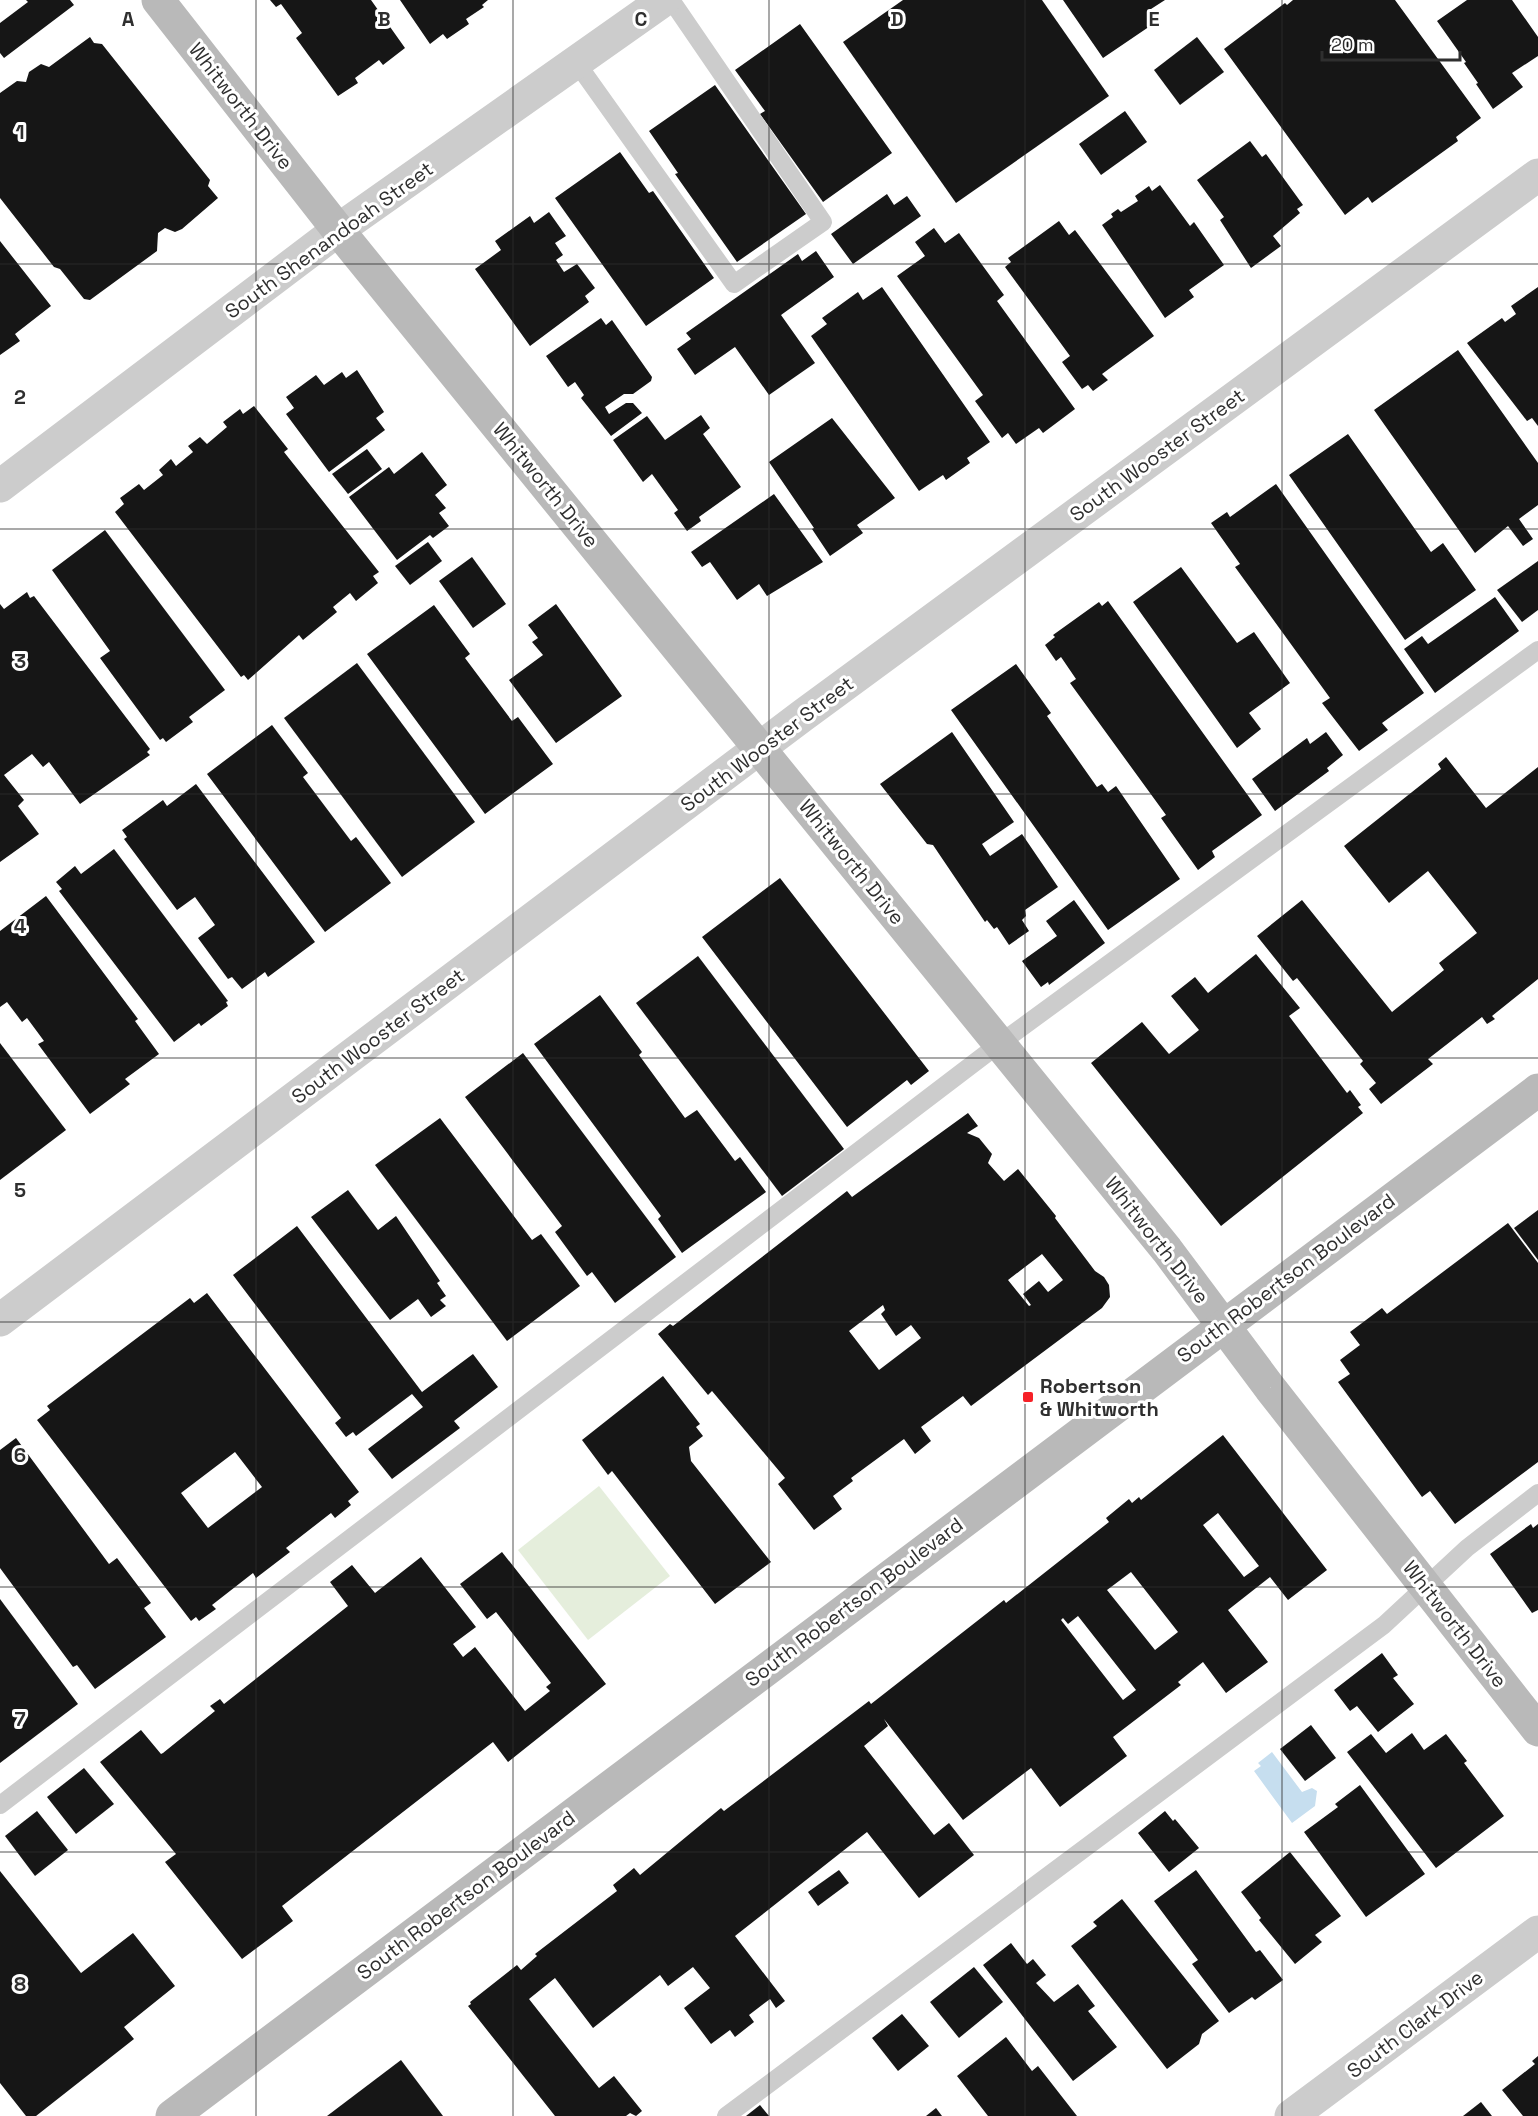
<svg xmlns="http://www.w3.org/2000/svg" width="1538" height="2116" font-family="'Space Grotesk',sans-serif">
	<style>
		.green { fill: #e5eedc }
		.water { fill: #c6deef }
		.building { fill: #161616; fill-rule: evenodd }
		.lines { fill: none; stroke-linecap: round; stroke-linejoin: round }
		.lane { stroke: #ccc; stroke-width: 18 }
		.street { stroke: #ccc; stroke-width: 33 }
		.secondary { stroke: #b9b9b9; stroke-width: 33 }
		.grid { fill: none; stroke: #2f2f2f; stroke-width: 1.5; stroke-opacity: 0.55 }
		.poi-dot { fill: #f62128; stroke: #fff; stroke-width: 2 }
		.labels { text-anchor: middle; dominant-baseline: central; stroke-width: 6; stroke-linejoin: round; paint-order: stroke }
		.street-label { font-size: 20px; fill: #2f2f2f; stroke: #fff }
		.poi-label { font-size: 20px; font-weight: bold; fill: #2f2f2f; stroke: #fff; text-anchor: start }
		.grid-label { font-size: 20px; text-anchor: middle; font-weight: bold; fill: #2f2f2f; stroke: #fff; stroke-width: 6; stroke-linejoin: round; paint-order: stroke }
	</style>
	<rect width="100%" height="100%" fill="#fff"/>
	<path class="green" d="M599,1486L670,1576L588,1640L518,1550Z"/>
	<path class="water" d="M1272,1752L1302,1792L1312,1788L1317,1791L1315,1806L1292,1823L1254,1771L1261,1766L1258,1763Z"/>
	<g class="building">
		<path d="M26,0H70L74,5L4,58L0,53V23L28,2Z"/>
		<path d="M270,0H371L405,48L383,65L379,60L355,78L358,83L338,96L296,38L302,33L281,4L276,7Z"/>
		<path d="M400,0H488L482,5L484,7L466,19L469,24L447,39L443,34L430,44Z"/>
		<path d="M903,0H1042L1109,96L956,203L843,42Z"/>
		<path d="M1063,0H1165L1151,9L1159,20L1103,58Z"/>
		<path d="M1293,0H1395L1481,118L1456,137L1458,141L1372,203L1368,197L1345,215L1224,49L1285,3L1287,5Z"/>
		<path d="M1467,0H1512L1538,37V56L1512,73L1523,87L1493,109L1476,84L1478,83L1464,63L1466,62L1437,21Z"/>
		<path d="M800,24L892,153L823,202L760,114L765,111L735,70Z"/>
		<path d="M90,37L94,43L102,44L210,180L208,186L218,198L182,229L175,232L165,228L158,233L157,251L90,300L84,299L60,269L54,267L0,198V93L17,81L26,82L29,72L41,64L49,67Z"/>
		<path d="M1197,37L1224,72L1180,105L1154,70Z"/>
		<path d="M715,85L806,214L737,262L675,174L678,173L649,131Z"/>
		<path d="M1125,111L1147,142L1101,175L1079,144Z"/>
		<path d="M1250,141L1262,157L1266,154L1303,205L1297,209L1300,213L1273,236L1281,246L1251,268L1220,220L1224,217L1197,180Z"/>
		<path d="M620,152L649,193L653,191L714,278L646,326L555,198Z"/>
		<path d="M1160,185L1190,226L1194,222L1224,265L1189,290L1194,297L1165,318L1102,225L1113,217L1111,214L1118,209L1121,212L1138,201L1135,196L1149,186L1152,191Z"/>
		<path d="M887,194L894,205L907,196L921,216L853,264L831,234Z"/>
		<path d="M549,212L566,236L555,243L563,255L556,260L564,272L577,264L595,288L585,296L589,302L530,346L475,269L501,250L495,241L530,216L534,223Z"/>
		<path d="M1059,221L1069,235L1075,230L1154,336L1102,374L1108,380L1093,391L1088,385L1082,389L1062,362L1070,356L1005,267L1011,262L1008,258Z"/>
		<path d="M934,228L945,243L959,233L1004,295L997,301L1075,409L1043,433L1039,428L1016,444L1008,433L1002,438L975,401L983,395L897,276L925,256L915,242Z"/>
		<path d="M0,241L51,306L15,334L20,341L0,355Z"/>
		<path d="M816,251L834,277L781,315L815,363L769,395L735,347L695,375L677,349L691,339L686,333L798,254L802,261Z"/>
		<path d="M882,287L990,442L967,458L970,463L946,480L943,475L919,491L811,336L827,324L822,318L858,292L863,300Z"/>
		<path d="M1538,287V426L1532,418L1527,421L1467,343L1502,318L1505,322L1516,314L1511,306Z"/>
		<path d="M601,318L606,325L612,320L652,377L651,381L633,394H624L605,407L609,414L626,403H633L642,413L611,436L581,398L584,395L575,382L568,387L546,356Z"/>
		<path d="M1458,350L1538,463V505L1519,519L1533,539L1523,546L1508,526L1475,553L1374,410Z"/>
		<path d="M357,370L384,412L376,418L385,430L329,472L286,414L294,408L286,397L316,375L324,385L342,372L346,378Z"/>
		<path d="M254,406L288,449L284,452L379,572L373,576L378,583L356,601L350,593L333,607L337,612L303,640L299,635L248,680L244,675L241,677L115,512L124,504L120,498L139,484L144,490L163,475L159,470L171,459L176,466L193,452L188,446L200,437L207,444L227,427L223,422L240,409L243,414Z"/>
		<path d="M701,415L710,428L703,434L741,487L699,517L701,521L687,531L674,513L678,510L652,474L643,482L613,440L647,416L665,440Z"/>
		<path d="M832,418L895,498L857,525L863,533L830,556L812,529L814,528L769,462Z"/>
		<path d="M1348,434L1431,552L1443,543L1476,590L1405,640L1289,475Z"/>
		<path d="M367,449L382,469L348,494L332,474Z"/>
		<path d="M422,452L447,485L435,495L446,508L439,513L449,526L433,538L430,535L397,560L349,497L389,467L394,474Z"/>
		<path d="M1276,484L1424,693L1382,723L1388,730L1359,751L1322,703L1330,698L1235,567L1240,564L1211,523L1227,512L1230,517Z"/>
		<path d="M774,494L823,562L767,596L759,584L737,600L710,562L702,567L691,552Z"/>
		<path d="M105,530L225,690L189,717L193,722L166,742L163,738L160,740L100,658L110,651L52,570Z"/>
		<path d="M428,542L442,561L410,585L395,566Z"/>
		<path d="M472,557L506,604L473,628L439,581Z"/>
		<path d="M1538,561V610L1522,622L1497,590Z"/>
		<path d="M1181,567L1237,643L1254,632L1290,683L1249,713L1261,729L1237,748L1133,602Z"/>
		<path d="M27,592L30,598L34,596L150,749L147,752L150,755L80,804L49,762L43,767L32,754L4,775L24,800L18,806L39,834L0,862V604L4,609Z"/>
		<path d="M1495,597L1519,631L1435,693L1404,649L1422,636L1428,644Z"/>
		<path d="M1108,601L1262,815L1212,851L1215,857L1198,870L1161,818L1166,815L1070,683L1076,679L1061,657L1056,661L1045,645L1055,637L1053,635L1099,602L1102,606Z"/>
		<path d="M556,604L622,696L556,743L509,680L543,655L532,642L538,638L528,625Z"/>
		<path d="M434,605L470,654L465,658L512,721L518,717L553,764L485,814L367,654Z"/>
		<path d="M357,663L475,822L402,877L284,718Z"/>
		<path d="M1016,664L1051,713L1047,716L1097,787L1102,784L1108,792L1116,786L1180,879L1108,930L951,710Z"/>
		<path d="M272,725L308,773L303,777L351,841L356,837L391,883L325,932L207,774Z"/>
		<path d="M952,732L1014,822L982,844L990,856L1022,834L1058,887L1025,910L1026,916L1022,920L1029,931L1009,945L997,927L994,929L987,920L985,922L933,845L927,844L880,784Z"/>
		<path d="M1326,732L1343,755L1327,768L1329,771L1275,811L1252,779L1307,738L1310,744Z"/>
		<path d="M1446,757L1486,808L1538,767V979L1492,1016L1495,1019L1487,1024L1482,1017L1428,1059L1433,1064L1381,1104L1369,1089L1376,1083L1360,1064L1363,1061L1297,978L1293,981L1257,936L1302,900L1392,1012L1444,970L1439,963L1477,933L1428,871L1389,903L1344,846L1441,769L1438,764Z"/>
		<path d="M196,784L315,942L268,977L265,972L242,989L232,977L228,979L198,938L215,925L195,897L177,910L124,839L127,837L122,830L163,800L167,806Z"/>
		<path d="M114,849L228,1001L226,1002L228,1006L201,1026L199,1023L174,1042L59,891L62,889L56,882L75,866L81,874Z"/>
		<path d="M780,878L929,1071L911,1085L907,1080L847,1127L702,937Z"/>
		<path d="M46,896L138,1019L135,1021L159,1054L125,1079L130,1084L90,1114L38,1044L44,1041L27,1018L22,1022L7,1002L0,1007V931Z"/>
		<path d="M1074,900L1105,943L1049,985L1048,982L1041,987L1022,961L1057,936L1046,921Z"/>
		<path d="M1256,954L1300,1008L1289,1016L1347,1093L1350,1090L1361,1105L1358,1107L1363,1113L1221,1226L1091,1063L1142,1022L1169,1054L1199,1030L1171,996L1195,977L1208,993Z"/>
		<path d="M698,956L844,1149L782,1196L636,1003Z"/>
		<path d="M600,995L642,1052L639,1055L685,1118L697,1110L735,1161L740,1157L766,1192L682,1253L658,1219L661,1216L534,1044Z"/>
		<path d="M0,1043L66,1130L0,1180Z"/>
		<path d="M523,1053L676,1257L615,1303L592,1272L587,1276L555,1232L562,1226L465,1097Z"/>
		<path d="M968,1113L978,1126L967,1133L979,1138L992,1154L988,1163L1004,1181L1018,1169L1056,1216L1055,1218L1095,1271L1104,1277L1109,1285L1110,1297L1102,1308L971,1406L963,1396L921,1427L931,1441L915,1454L904,1439L851,1478L853,1481L833,1496L842,1509L814,1530L778,1484L785,1478L712,1391L708,1395L658,1334L670,1324L673,1326L847,1191L852,1197ZM1042,1254L1063,1280L1048,1292L1039,1281L1023,1294L1031,1305L1029,1306L1008,1280ZM883,1305L885,1310L881,1314L896,1336L911,1325L921,1338L879,1370L849,1331Z"/>
		<path d="M440,1118L532,1240L541,1234L580,1286L507,1341L375,1165Z"/>
		<path d="M348,1190L378,1230L396,1216L440,1281L437,1283L446,1296L440,1300L446,1306L431,1317L418,1299L390,1320L311,1217Z"/>
		<path d="M1538,1210V1260L1514,1228Z"/>
		<path d="M1508,1223L1538,1263V1462L1455,1524L1430,1491L1422,1497L1338,1382L1350,1374L1340,1360L1360,1345L1350,1332L1382,1308L1387,1314Z"/>
		<path d="M297,1226L422,1392L473,1354L498,1387L454,1421L460,1428L392,1479L368,1449L423,1407L412,1394L356,1436L353,1432L346,1437L335,1423L341,1418L233,1275Z"/>
		<path d="M207,1293L359,1492L348,1501L351,1505L335,1518L331,1513L286,1548L290,1552L256,1578L253,1573L212,1605L216,1609L199,1621L196,1617L191,1621L37,1420L50,1410L47,1406L190,1298L194,1303ZM235,1452L262,1487L208,1528L181,1493Z"/>
		<path d="M663,1376L700,1424L696,1427L703,1436L689,1447L691,1461L771,1562L715,1604L612,1471L608,1475L582,1440Z"/>
		<path d="M1223,1435L1327,1570L1288,1600L1270,1577L1228,1610L1268,1662L1226,1693L1203,1662L1178,1682L1181,1685L1113,1737L1127,1756L1060,1807L1031,1768L963,1820L884,1719L888,1726L864,1746L934,1835L949,1823L974,1855L919,1898L867,1832L735,1936L785,2001L776,2008L770,1999L749,2015L754,2022L735,2037L730,2030L711,2044L684,2008L710,1988L693,1967L668,1986L660,1975L593,2028L555,1978L529,1999L599,2088L614,2076L642,2111L636,2116L630,2113L626,2116H555L468,2006L471,2004L470,2002L517,1965L521,1970L537,1956L535,1954L617,1891L613,1885L634,1868L640,1875L721,1808L724,1811L869,1701L871,1704L1004,1600L1006,1603L1109,1522L1106,1518L1129,1499L1132,1503L1139,1497L1141,1500ZM1218,1513L1259,1566L1244,1577L1203,1525ZM1131,1572L1178,1632L1155,1650L1107,1590ZM1078,1616L1136,1690L1123,1700L1061,1620L1063,1618L1068,1624Z"/>
		<path d="M16,1438L109,1564L117,1558L151,1603L144,1608L166,1637L95,1689L77,1665L73,1667L0,1568V1450Z"/>
		<path d="M1531,1524L1533,1528L1538,1524V1610L1532,1613L1490,1554Z"/>
		<path d="M502,1552L606,1684L508,1762L493,1742L282,1906L293,1921L242,1959L165,1862L176,1854L100,1762L141,1730L161,1754L163,1753L215,1711L210,1706L220,1699L224,1704L348,1606L330,1582L352,1565L375,1593L421,1557L476,1627L453,1644L463,1657L475,1647L525,1711L550,1691L546,1687L551,1683L496,1612L487,1619L460,1584Z"/>
		<path d="M0,1599L78,1704L0,1763Z"/>
		<path d="M1382,1653L1398,1675L1393,1678L1414,1704L1378,1732L1357,1706L1350,1711L1334,1690Z"/>
		<path d="M1311,1725L1336,1758L1305,1781L1280,1749Z"/>
		<path d="M1412,1733L1424,1750L1446,1734L1467,1761L1464,1763L1504,1816L1436,1868L1347,1752L1371,1734L1386,1753Z"/>
		<path d="M84,1768L114,1804L76,1834L47,1797Z"/>
		<path d="M1360,1785L1425,1874L1366,1917L1304,1832L1338,1807L1335,1804Z"/>
		<path d="M37,1811L68,1850L35,1876L5,1836Z"/>
		<path d="M1165,1811L1173,1821L1175,1819L1199,1848L1169,1872L1138,1833Z"/>
		<path d="M1290,1852L1341,1916L1315,1935L1322,1942L1295,1964L1259,1920L1261,1918L1241,1892Z"/>
		<path d="M839,1870L849,1883L818,1906L808,1892Z"/>
		<path d="M1196,1870L1256,1952L1260,1950L1283,1980L1255,2000L1252,1997L1229,2013L1192,1964L1198,1960L1154,1901Z"/>
		<path d="M0,1871L81,1973L133,1933L175,1986L124,2027L134,2039L36,2116H26L0,2083Z"/>
		<path d="M1122,1899L1219,2021L1202,2034L1199,2044L1167,2069L1071,1946L1097,1926L1093,1922Z"/>
		<path d="M1011,1943L1027,1964L1033,1959L1046,1975L1036,1983L1054,2002L1078,1984L1095,2006L1088,2011L1117,2047L1073,2081L983,1965Z"/>
		<path d="M974,1967L1003,2002L959,2038L930,2002Z"/>
		<path d="M902,2014L929,2046L898,2071L872,2038Z"/>
		<path d="M1006,2037L1032,2071L1038,2066L1077,2116H988L957,2076Z"/>
		<path d="M1538,2056V2116H1523L1502,2090L1535,2064L1532,2061Z"/>
		<path d="M401,2060L443,2116H327Z"/>
		<path d="M1481,2102L1492,2116H1463Z"/>
		<path d="M760,2105L769,2116H746Z"/>
		<path d="M936,2108L942,2116H926Z"/>
	</g>
	<g class="lines">
		<g class="lane">
			<path d="M576,62L734,284L823,222L671,0"/>
			<path d="M0,1805L999,1044L1538,650"/>
			<path d="M726,2116L1384,1625L1467,1548L1538,1493"/>
		</g>
		<g class="street">
			<path d="M0,486L338,230L664,0"/>
			<path d="M0,1320L802,716L1538,175"/>
			<path d="M1291,2116L1538,1932"/>
		</g>
		<g class="secondary">
			<path d="M158,0L338,230L1167,1250L1270,1388L1538,1730"/>
			<path d="M172,2116L1538,1090"/>
		</g>
	</g>
	<path class="grid" d="M256,0V2116M513,0V2116M769,0V2116M1025,0V2116M1282,0V2116M0,264H1538M0,529H1538M0,794H1538M0,1058H1538M0,1322H1538M0,1587H1538M0,1852H1538"/>
	<rect class="poi-dot" x="1022" y="1391" width="12" height="12" rx="3"/>
	<g class="labels">
		<g class="street-label">
			<text transform="translate(241 106) rotate(52)">Whitworth Drive</text>
			<text transform="translate(329 240) rotate(-36)">South Shenandoah Street</text>
			<text transform="translate(1157 455) rotate(-36)">South Wooster Street</text>
			<text transform="translate(546 485) rotate(51)">Whitworth Drive</text>
			<text transform="translate(767 744) rotate(-37)">South Wooster Street</text>
			<text transform="translate(852 862) rotate(51)">Whitworth Drive</text>
			<text transform="translate(378 1036) rotate(-37)">South Wooster Street</text>
			<text transform="translate(1157 1240) rotate(52)">Whitworth Drive</text>
			<text transform="translate(1286 1278) rotate(-37)">South Robertson Boulevard</text>
			<text transform="translate(854 1602) rotate(-37)">South Robertson Boulevard</text>
			<text transform="translate(1455 1624) rotate(52)">Whitworth Drive</text>
			<text transform="translate(466 1895) rotate(-37)">South Robertson Boulevard</text>
			<text transform="translate(1415 2024) rotate(-37)">South Clark Drive</text>
		</g>
		<g class="poi-label">
			<text x="1040" y="1386">Robertson<tspan x="1040" dy="23">&amp; Whitworth</tspan></text>
		</g>
	</g>
	<g class="grid-label">
		<text x="128" y="26">A</text>
		<text x="384" y="26">B</text>
		<text x="641" y="26">C</text>
		<text x="897" y="26">D</text>
		<text x="1154" y="26">E</text>
		<text x="20" y="139">1</text>
		<text x="20" y="404">2</text>
		<text x="20" y="668">3</text>
		<text x="20" y="933">4</text>
		<text x="20" y="1197">5</text>
		<text x="20" y="1462">6</text>
		<text x="20" y="1726">7</text>
		<text x="20" y="1991">8</text>
	</g>
	<path d="M1322 51v9h138v-9" fill="none" stroke="#2f2f2f" stroke-width="3"/>
	<text x="1331" y="51" font-size="18" fill="#2f2f2f" stroke="#ffffff" stroke-width="4.5" paint-order="stroke">20 m</text>
</svg>
